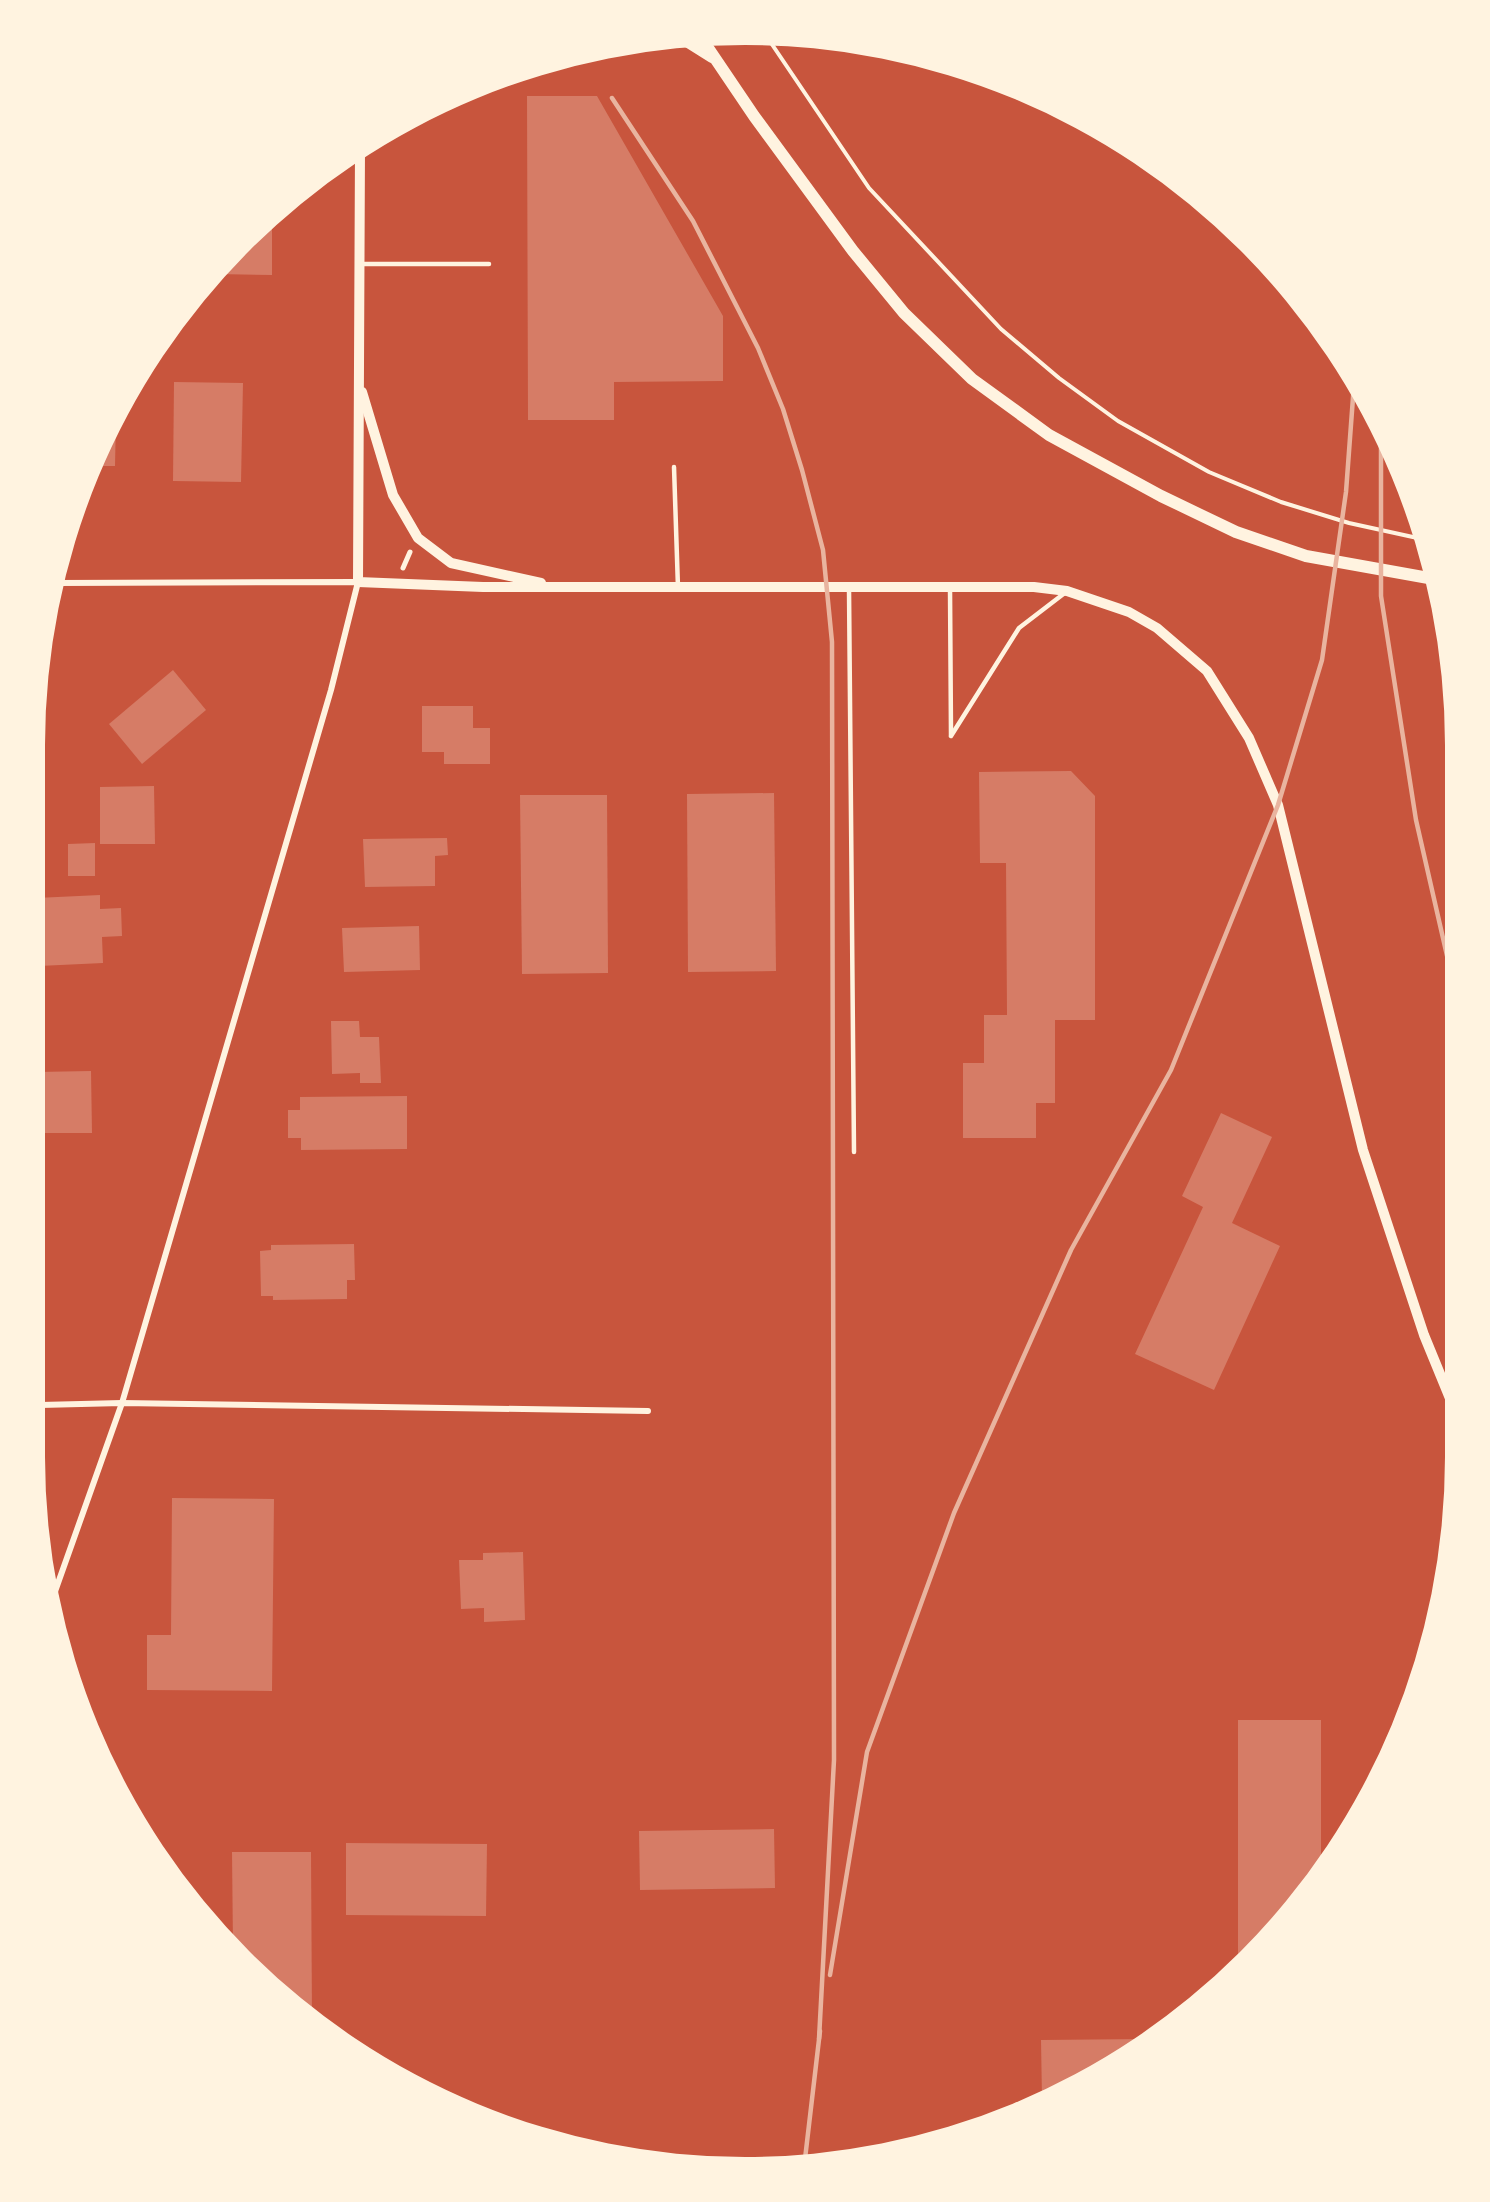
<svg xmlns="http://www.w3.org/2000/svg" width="1490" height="2202" font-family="Roboto,sans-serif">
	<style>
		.building { fill: #d67c66 }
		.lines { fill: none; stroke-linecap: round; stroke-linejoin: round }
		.path { stroke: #fff3e0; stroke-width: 4 }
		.service { stroke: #fff3e0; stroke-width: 4.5 }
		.pedestrian { stroke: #fff3e0; stroke-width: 5 }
		.minor { stroke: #fff3e0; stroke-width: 6 }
		.tertiary { stroke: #fff3e0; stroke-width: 10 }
		.secondary { stroke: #fff3e0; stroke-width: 12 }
		.rail { stroke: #e9b49f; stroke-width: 4.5 }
	</style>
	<rect width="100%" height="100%" fill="#c8553d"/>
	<g class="building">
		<path d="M527,96H597L723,316V381L614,382V420H528Z"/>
		<path d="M272,218V275L215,274L242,243Z"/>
		<path d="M174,382L243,383L241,482L173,481Z"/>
		<path d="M116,418L115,466H96L108,430Z"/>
		<path d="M173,670L206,710L142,764L109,724Z"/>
		<path d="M422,706H473V728H490V764H444V752H422Z"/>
		<path d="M1071,771L1095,796V1020H1055V1103H1036V1138H963V1063H984V1015H1007L1006,863H980L979,772Z"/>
		<path d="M154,786L155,844H100V787Z"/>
		<path d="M774,793L776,971L688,972L687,794Z"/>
		<path d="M520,795H607L608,973L522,974Z"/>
		<path d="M447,838L448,855L435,856V886L365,887L363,839Z"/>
		<path d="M95,843V876H68V844Z"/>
		<path d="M100,895V909L121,908L122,936L102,937L103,963L39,966L36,898Z"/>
		<path d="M419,926L420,970L344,972L342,928Z"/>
		<path d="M331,1021H359L360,1037H379L381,1083H360V1073L332,1074Z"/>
		<path d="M91,1071L92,1133H37V1072Z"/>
		<path d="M407,1096V1149L301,1150V1138H288V1110H300V1097Z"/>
		<path d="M1221,1113L1272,1137L1232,1223L1280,1246L1214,1390L1135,1354L1203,1207L1182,1196Z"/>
		<path d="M354,1244L355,1280H347V1299L273,1300V1296H261L260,1251L271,1250V1245Z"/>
		<path d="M172,1498L274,1499L272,1691L147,1690V1635H171Z"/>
		<path d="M523,1552L525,1620L484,1622V1608L461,1609L459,1560H483V1553Z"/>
		<path d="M1238,1720H1321V1869L1309,1889L1248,1959L1238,1966Z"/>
		<path d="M774,1829L775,1888L640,1890L639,1831Z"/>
		<path d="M346,1843L487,1844L486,1916L346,1915Z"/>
		<path d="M232,1852H311L312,2020L242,1959L233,1947Z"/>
		<path d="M1144,2039L1100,2072L1042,2099L1041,2040Z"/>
	</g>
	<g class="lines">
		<path class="path" d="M767,37L869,188L1001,329L1059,378L1118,421L1209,472L1281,502L1349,523L1422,539"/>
		<g class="service">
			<path d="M360,264H489"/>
			<path d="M674,467L678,588"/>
			<path d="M849,588L854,1152"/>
			<path d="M950,588L951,735"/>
			<path d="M951,736L1019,628L1066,592"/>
		</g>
		<path class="pedestrian" d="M403,568L410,552"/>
		<g class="minor">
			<path d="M40,1405L122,1403L648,1411"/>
			<path d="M52,1600L122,1403L331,690L358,582L56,583"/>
		</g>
		<g class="tertiary">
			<path d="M360,149L358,582L483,587H1034L1067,591L1129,612L1157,628L1207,671L1249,738L1278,805L1363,1150L1424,1335L1456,1413"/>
			<path d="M362,392L393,495L418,538L451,563L541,583"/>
		</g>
		<g class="secondary">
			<path d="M702,39L754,116L853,251L904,313L972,379L1049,435L1161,496L1236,532L1306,556L1434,579"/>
			<path d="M685,40L712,57"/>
		</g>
		<g class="rail">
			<path d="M612,98L693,221L758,348L783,409L802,470L823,550L832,642L834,1760L819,2039"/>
			<path d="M1381,436V596L1416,820L1456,995"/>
			<path d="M830,1975L867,1752L954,1513L1071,1250L1171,1070L1278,805L1322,660L1346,492L1354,384"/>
			<path d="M805,2159L820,2031"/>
		</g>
	</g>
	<path d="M0 0H1490V2202H0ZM745 45H745A700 700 0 0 1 1445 745V1457A700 700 0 0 1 745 2157H745A700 700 0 0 1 45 1457V745A700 700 0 0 1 745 45Z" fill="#fff3e0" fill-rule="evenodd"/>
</svg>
